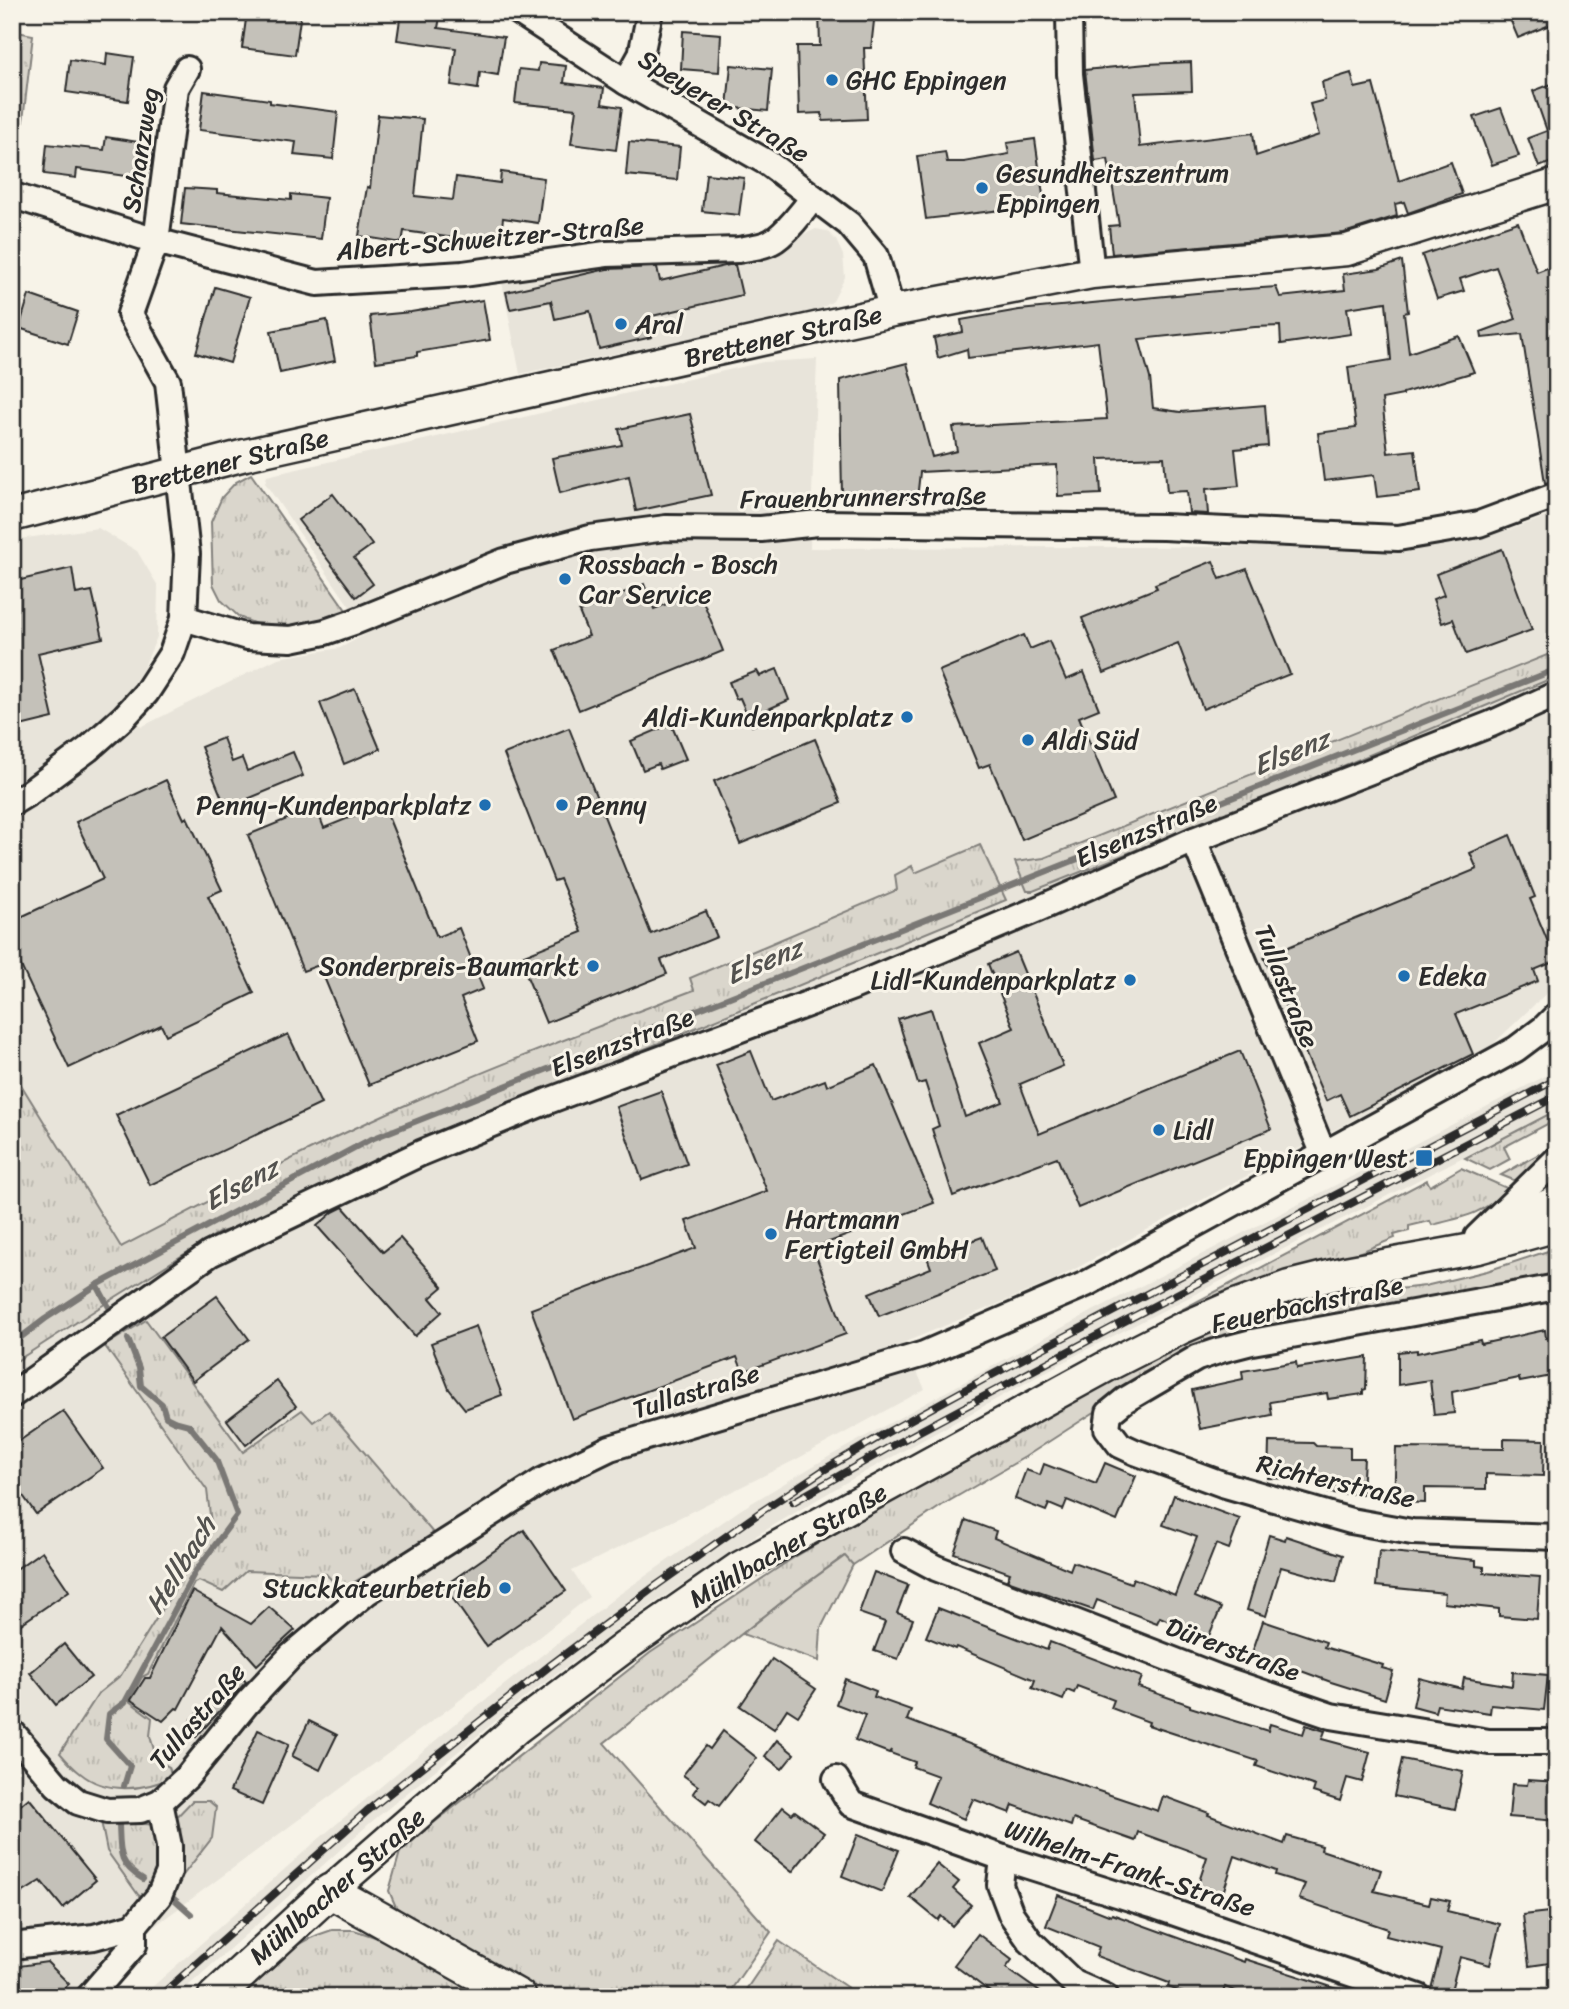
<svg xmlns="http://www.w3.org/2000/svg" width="1569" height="2009" font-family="Sriracha,sans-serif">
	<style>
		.built { fill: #e8e4da }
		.grass { fill: url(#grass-tufts); stroke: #82807c; stroke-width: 2 }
		.park { fill: #dad6cc; stroke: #82807c; stroke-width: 2 }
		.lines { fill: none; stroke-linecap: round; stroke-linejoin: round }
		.stream { stroke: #7a7874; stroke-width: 6 }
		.building { fill: #c4c1b9; stroke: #2b2b2b; stroke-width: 2 }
		.minor-casing { stroke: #2b2b2b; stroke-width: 30 }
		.tertiary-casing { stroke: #2b2b2b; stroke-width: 35 }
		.secondary-casing { stroke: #2b2b2b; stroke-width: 38 }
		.minor { stroke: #f7f3e8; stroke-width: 24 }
		.tertiary { stroke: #f7f3e8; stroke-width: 30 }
		.secondary { stroke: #f7f3e8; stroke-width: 33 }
		.rail-casing { stroke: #2b2b2b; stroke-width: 8 }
		.rail { stroke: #f7f3e8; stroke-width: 5; stroke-dasharray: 16; stroke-linecap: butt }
		.poi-dot { fill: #1f6fb2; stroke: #f7f3e8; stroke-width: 2.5 }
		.labels { text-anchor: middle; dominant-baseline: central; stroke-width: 6; stroke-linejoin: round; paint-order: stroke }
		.poi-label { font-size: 26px; fill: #2b2b2b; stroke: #f7f3e8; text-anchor: start }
		.street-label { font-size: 26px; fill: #2b2b2b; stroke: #f7f3e8 }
		.water-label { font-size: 28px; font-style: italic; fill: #53524f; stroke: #f7f3e8 }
	</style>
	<defs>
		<pattern id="grass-tufts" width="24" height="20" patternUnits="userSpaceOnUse" patternTransform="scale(1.75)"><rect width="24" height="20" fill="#dad6cc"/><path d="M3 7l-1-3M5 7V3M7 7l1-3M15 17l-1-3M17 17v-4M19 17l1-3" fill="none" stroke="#bbb8af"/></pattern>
	</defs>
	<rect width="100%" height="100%" fill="#f7f3e8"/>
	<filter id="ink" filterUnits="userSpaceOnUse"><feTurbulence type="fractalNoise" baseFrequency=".0143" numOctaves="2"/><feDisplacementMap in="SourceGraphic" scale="14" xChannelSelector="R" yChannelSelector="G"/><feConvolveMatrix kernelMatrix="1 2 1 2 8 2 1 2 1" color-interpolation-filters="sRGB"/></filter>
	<g filter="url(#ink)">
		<g class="built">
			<path d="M816,229L827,231L836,240L843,255L845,277L833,301L817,311L520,374L501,277L644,257L776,252L802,235Z"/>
			<path d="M817,359L810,548L1417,546L1509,530L1557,513V983L1489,1048L1224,1188L1053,1281L903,1343L925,1389L795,1460L572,1571L589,1597L451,1707L110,1959L70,1997H12V540L98,528L137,551L158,586L157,637L143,669L123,699L141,727L278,658L340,648L368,633L265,483L267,476L763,362Z"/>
			<path d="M1557,1070V1109L1080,1353L845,1483L754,1537L656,1602L529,1694L370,1823L176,1997H141L314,1843L461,1719L617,1596L740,1510L830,1456L1087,1314Z"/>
		</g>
		<g class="grass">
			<path d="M12,31L33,35L15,189L12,188Z"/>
			<path d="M251,474L348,613L287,630L258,625L239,617L221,600L213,584L211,522L222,497L236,482Z"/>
			<path d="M1557,651V676L1274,795L1033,891H1027L1015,862L1044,858Z"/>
			<path d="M980,845L1006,900L375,1160L241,1227L220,1232L114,1298L12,1364V1070L121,1247C219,1196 316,1144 417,1100C508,1061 601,1025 694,990L690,978L897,890L895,875L912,866L915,873Z"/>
			<path d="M1557,1110V1119L1504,1147L1510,1159L1490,1170L1465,1158Z"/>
			<path d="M1539,1154L1541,1156L1516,1181L1501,1175Z"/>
			<path d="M1461,1168L1509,1189C1483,1214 1465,1217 1432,1225L1430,1221L1409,1226V1231L1394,1235L1395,1238L1358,1253L1312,1266L1129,1342L1128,1338L1427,1180L1430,1186Z"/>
			<path d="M1557,1248V1278L1200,1352L1093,1413L1025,1457L944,1504L853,1565L844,1556L796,1591L604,1743L771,1932L726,1997H541L415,1922L396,1907L389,1891L400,1852L426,1829L650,1653L793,1558L982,1448L1191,1334L1248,1313L1354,1294L1425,1286L1487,1271Z"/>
			<path d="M146,1320L243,1452L302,1410L313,1422L329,1411L434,1534L341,1590L326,1574L246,1571L223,1592L199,1581L194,1583L148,1674L142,1677L129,1701L152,1718L150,1736L157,1760L169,1767L172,1777C144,1791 105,1794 80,1773C72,1767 66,1760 60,1753L99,1693L121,1675L198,1552L211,1523L207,1490L105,1346Z"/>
			<path d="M192,1801H209L216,1807L212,1838L183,1875L180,1838L171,1823Z"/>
			<path d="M101,1821L159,1825C159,1851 168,1885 139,1896L107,1851Z"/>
			<path d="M332,1930H354L399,1945L502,1997H232C265,1967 289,1943 332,1930Z"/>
			<path d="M779,1941L861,1997H741Z"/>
		</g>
		<path class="park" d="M845,1556L853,1565L821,1628L819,1661L742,1634L796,1591Z"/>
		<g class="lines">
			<g class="stream">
				<path d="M97,1285L110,1309"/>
				<path d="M12,1344L45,1319L97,1285L369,1140L1557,669"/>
				<path d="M124,1786L130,1766L106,1739L109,1714L125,1702L195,1572L237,1515L216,1459L189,1425L174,1421L166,1417L162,1404L141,1386L139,1368L128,1339"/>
				<path d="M119,1824C120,1852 118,1864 143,1879"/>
				<path d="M174,1899L191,1914"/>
				<path d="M271,1996L272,1997"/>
			</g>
		</g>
		<g class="building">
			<path d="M247,12H301L295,55L242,48Z"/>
			<path d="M401,12H441L438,28L504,37L498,75L480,72L478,89L451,85L456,48L397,40Z"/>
			<path d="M819,12H875L871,48H864L867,119L823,121L822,113L799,114L797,46H820Z"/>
			<path d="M1507,12H1557V22L1518,38Z"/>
			<path d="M683,31L721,34L719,72L681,69Z"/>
			<path d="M107,53L134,57L128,101L66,92L70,60L106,65Z"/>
			<path d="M1191,62L1192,91L1135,93L1140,147L1253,133L1256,156L1319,135L1310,104L1325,100L1322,82L1351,73L1355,88L1373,84L1399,181L1451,162L1462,194L1408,213L1404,202L1395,204L1397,216L1344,233L1112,254L1109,226L1119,225L1108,159L1095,161L1085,70L1147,64Z"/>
			<path d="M539,63L566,66L564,83L604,88L602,104L622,107L616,150L571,144L576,109L515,103L519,69L538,71Z"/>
			<path d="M731,65L772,69L768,111L727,107Z"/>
			<path d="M1557,82V160L1539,167L1528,138L1547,131L1533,91Z"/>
			<path d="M204,91L270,100V103L338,112L333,159L294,155L296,142L199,130Z"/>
			<path d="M1501,108L1519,156L1492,165L1474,117Z"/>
			<path d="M378,115L423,119L415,196L453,200L456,177L500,183L501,172L544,178L538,223L503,218L501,235L476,234L475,241L404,231L402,243L359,236L367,187L370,188Z"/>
			<path d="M106,137L145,143L140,178L77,169L76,178L44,174L47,144L104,150Z"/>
			<path d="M1035,139L1044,202L1001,208V210L926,219L917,156L945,152L947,162H964L1009,154L1007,143Z"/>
			<path d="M629,142L680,147L677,180L626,175Z"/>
			<path d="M706,174L744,178L739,215L702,211Z"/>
			<path d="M185,188L217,190V193L291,200V194L326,198L321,239L181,224Z"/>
			<path d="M1518,222L1537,272L1557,264V480L1545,483L1522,334L1482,338L1481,332L1516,319L1496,267L1460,279L1464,291L1437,299L1422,255Z"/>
			<path d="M1402,261L1408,312L1404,313L1409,353L1459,336L1474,372L1403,393V395L1382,399L1388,453L1415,450L1420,492L1377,497L1374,475L1324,481L1318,433L1356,428L1348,367L1391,360L1386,302L1347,308L1351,334L1281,344L1280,326L1255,327L1139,339L1150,378L1153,408L1180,412L1265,405L1268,446L1235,449L1239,486L1206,489L1208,514L1189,513L1187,491L1167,492L1164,457L1099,459L1101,494L1058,496L1057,465L920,472L917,499L842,497L840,380L907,363L932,457L957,451L953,427L1107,419L1098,342L968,358L967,349L938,358L934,338L963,332L961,320L1019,310L1218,291L1276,287L1280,297L1345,290L1343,274L1379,269Z"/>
			<path d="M729,265H735L742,295L648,317L652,337L599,349L590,311L555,319L551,301L510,309L506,292L607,269L657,267L660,281Z"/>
			<path d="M215,287L250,297L230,363L196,353Z"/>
			<path d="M29,295L78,312L68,344L19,328Z"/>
			<path d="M483,300L490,340L417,352V356L376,362L370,316L411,312Z"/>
			<path d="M327,320L335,361L280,373L271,331Z"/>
			<path d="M690,414L711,495L636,511L629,476L560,493L552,458L622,445L619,429Z"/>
			<path d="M333,494L372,545L354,558L373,584L356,597L298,520Z"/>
			<path d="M1502,549L1532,630L1466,654L1453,619L1442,623L1433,599L1444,595L1436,574Z"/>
			<path d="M1213,561L1220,579L1247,569L1290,674L1203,709L1178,643L1104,673L1082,618L1157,588L1155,584Z"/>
			<path d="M72,568L76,594L92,591L103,638L38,653L53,718L12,728V582Z"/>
			<path d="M644,584L654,609L699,591L723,651L579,710L554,650L589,636L579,612Z"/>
			<path d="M1024,635L1030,649L1049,641L1066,680L1084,672L1099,709L1079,717L1114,801L1022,840L990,764L979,768L939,671Z"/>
			<path d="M777,669L789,700L766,710L769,719L752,726L740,698L736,699L729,682L757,671L760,676Z"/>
			<path d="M355,689L380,749L344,764L320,703Z"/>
			<path d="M671,724L686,759L660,769L658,764L643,770L631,741Z"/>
			<path d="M569,728L651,934L706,911L717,937L661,960L667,974L546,1023L519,957L582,932L560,879L554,881L504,754Z"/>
			<path d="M223,738L232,762L242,758L247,771L293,752L303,776L226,808L201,747Z"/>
			<path d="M815,739L841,803L740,844L714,781Z"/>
			<path d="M166,780L184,819L187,817L222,890L208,896L254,993L166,1035L161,1025L69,1068L12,947V921L103,879L76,822Z"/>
			<path d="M383,804L437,937L459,928L483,989L461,998L478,1041L369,1085L319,965L303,971L248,835L316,807L324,828Z"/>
			<path d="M1510,835L1535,897L1530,899L1556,961L1534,970L1538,981L1456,1014L1473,1054L1350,1116L1340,1094L1326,1101L1264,957L1477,869L1470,853Z"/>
			<path d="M1016,952L1063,1066L1020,1084L1039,1134L1240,1051L1271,1129L1078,1208L1057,1157L953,1196L932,1129L939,1126L925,1082L918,1084L898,1019L931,1009L965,1117L1003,1102L979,1043L1014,1028L988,964Z"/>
			<path d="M288,1034L321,1104L150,1185L116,1115Z"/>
			<path d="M751,1051L771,1101L825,1080L827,1086L876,1065L934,1203L813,1248L846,1334L743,1372L737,1357L572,1419L531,1309L696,1248L686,1221L767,1191L716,1065Z"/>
			<path d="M661,1091L687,1164L642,1180L616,1107Z"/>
			<path d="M343,1207L383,1252L400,1238L443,1287L430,1298L442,1312L415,1336L317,1226L333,1212Z"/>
			<path d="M982,1237L995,1271L879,1316L869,1293L931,1268L927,1257Z"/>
			<path d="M217,1296L249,1339L193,1381L161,1337Z"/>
			<path d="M476,1326L502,1395L465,1409L449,1389L431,1343Z"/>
			<path d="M1545,1330L1546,1338L1557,1336V1375L1520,1382L1519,1378L1452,1392L1454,1413L1434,1415L1430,1380L1398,1385V1352L1417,1350V1353L1480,1340L1481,1344Z"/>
			<path d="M1367,1357L1366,1389L1363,1390V1394L1328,1399L1327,1393L1270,1402L1272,1415L1200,1429L1192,1390L1243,1379L1242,1371L1296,1362L1297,1368Z"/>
			<path d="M277,1381L296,1406L246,1445L227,1420Z"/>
			<path d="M63,1411L103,1468L36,1514L12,1480V1446Z"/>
			<path d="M1504,1439L1544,1440L1543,1476L1486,1474V1489L1425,1488V1503L1394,1502L1396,1448L1504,1449Z"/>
			<path d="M1269,1442L1313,1443L1316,1446L1350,1447V1458H1364L1362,1494L1329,1493V1480L1268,1478Z"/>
			<path d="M1105,1463L1136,1476L1117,1521L1067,1500L1063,1510L1049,1504L1046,1511L1015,1499L1026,1470L1040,1475L1044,1464L1096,1484Z"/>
			<path d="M1174,1495L1240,1519L1229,1549L1216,1544L1195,1597L1221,1608L1208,1638L1160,1617L1157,1623L1097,1600L1093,1610L1007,1580L1010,1573L954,1553L966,1520L996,1531L994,1538L1070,1570L1073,1562L1131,1583L1133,1578L1175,1595L1197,1537L1163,1525Z"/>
			<path d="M524,1530L566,1591L486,1646L444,1586Z"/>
			<path d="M1269,1535L1285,1540L1286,1536L1343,1555L1336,1582L1281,1567L1266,1616L1247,1610Z"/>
			<path d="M42,1551L69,1591L12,1630V1572Z"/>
			<path d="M1379,1551L1476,1560V1566L1484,1567V1573L1540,1577L1537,1619L1499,1616V1609L1444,1603L1445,1593L1376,1586Z"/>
			<path d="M874,1572L908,1585L897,1613L913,1619L898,1659L874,1651L885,1622L859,1613Z"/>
			<path d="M192,1591L251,1624L269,1607L295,1630L257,1665L222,1626L178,1709L176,1708L163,1721L131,1700L145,1678H150Z"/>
			<path d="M938,1608L1047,1650L1050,1642L1142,1677L1138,1687L1190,1705V1707L1268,1731L1270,1724L1303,1734L1306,1725L1325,1731L1322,1739L1370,1752L1362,1782L1347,1778L1340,1801L1313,1792L1315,1786L1256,1766L1258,1761L1148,1725L1149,1722L1111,1708L1114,1700L1077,1686L1074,1693L1067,1690L1063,1700L1032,1688L1035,1680L956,1647L955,1649L926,1637Z"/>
			<path d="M1263,1621L1326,1642L1324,1647L1383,1665L1382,1668L1393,1671L1385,1699L1331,1682L1252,1653Z"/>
			<path d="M64,1644L91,1677L56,1705L30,1673Z"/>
			<path d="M772,1659L816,1689L798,1716L787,1709L774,1729L740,1706Z"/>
			<path d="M236,1670L246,1682L196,1737L185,1727Z"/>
			<path d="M1513,1672L1548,1675L1544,1710L1491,1705L1490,1713L1437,1705L1435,1712L1413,1706L1419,1678L1462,1689L1464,1678L1512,1686Z"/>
			<path d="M845,1679L876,1691L874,1697L911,1710L907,1720L1042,1772L1158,1811L1163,1796L1209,1813L1208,1815L1284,1844L1287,1836L1322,1846L1321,1850L1381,1870L1374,1891L1429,1904L1431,1897L1450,1901L1447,1911L1500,1924L1490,1965L1460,1957L1450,1994L1431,1989L1441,1950L1386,1936L1388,1929L1299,1899L1305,1884L1275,1875L1276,1871L1235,1856L1221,1899L1196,1891L1207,1857L1138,1832L1135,1841L1073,1819L1071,1826L1013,1805L1010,1813L973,1799L964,1819L927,1803L938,1776L913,1767L915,1762L890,1753L891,1750L889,1753L855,1740L865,1715L836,1704Z"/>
			<path d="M309,1721L337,1735L320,1770L292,1756Z"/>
			<path d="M258,1730L289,1744L262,1805L230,1791Z"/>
			<path d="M723,1731L757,1758L719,1806L709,1799L706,1803L693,1793L698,1786L683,1775L706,1746L710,1749Z"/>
			<path d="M777,1740L794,1754L782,1769L765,1756Z"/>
			<path d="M1402,1759L1463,1771L1455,1809L1394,1796Z"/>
			<path d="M1528,1780L1557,1782V1821L1509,1817L1512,1784L1527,1785Z"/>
			<path d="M29,1798L96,1880L63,1908L41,1881L12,1899V1812Z"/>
			<path d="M783,1807L792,1814L795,1811L824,1833L792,1872L755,1842Z"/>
			<path d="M858,1834L899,1850L882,1892L842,1876Z"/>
			<path d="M937,1864L959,1882L953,1889L971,1905L952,1926L941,1916L938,1920L910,1897Z"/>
			<path d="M1058,1895L1111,1916L1112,1914L1244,1962L1245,1959L1350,1993L1349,1997H1252L1225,1987L1221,1997H1194L1168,1987L1169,1983L1096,1956L1099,1947L1046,1926Z"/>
			<path d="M1557,1911V1962L1529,1966L1523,1915Z"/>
			<path d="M978,1934L1012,1960L1006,1968L1047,1997H997L954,1965Z"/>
			<path d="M47,1962L69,1984L54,1997H12V1967Z"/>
		</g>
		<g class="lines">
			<g class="minor-casing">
				<g id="minor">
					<path d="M519,12L626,82L768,163L849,224L876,256L892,311"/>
					<path d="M1069,12L1070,74L1092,273"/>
					<path d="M626,82L641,55L650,12"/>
					<path d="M14,196L156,241L317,283L463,274L606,254L738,250C749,248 762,247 771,242C784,236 805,209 813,197"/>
					<path d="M184,618L247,637L291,639L325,632L354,622L505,561L590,538L666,528L761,529L818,523L1163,527L1398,538L1479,524L1557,495"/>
					<path d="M12,803L30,792L88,749L124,717L146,693L172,653L184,618L187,554L168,382L130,314L156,241L176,88L187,69"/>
					<path d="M1194,840L1324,1155"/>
					<path d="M1477,1237L1557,1159"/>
					<path d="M1557,1287L1252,1342L1221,1350L1197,1358L1125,1400L1109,1413L1107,1428L1120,1445L1135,1452L1222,1484L1351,1521L1412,1532L1557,1537"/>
					<path d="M12,1395L210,1254L421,1153L548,1101L853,987L1038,909L1194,840L1491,724L1557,694"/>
					<path d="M904,1551L936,1568L1026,1603L1217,1677L1331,1716L1489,1742H1557"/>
					<path d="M12,1732L57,1785L78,1802L107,1811L140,1810L160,1802L187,1777L247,1703L291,1656L367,1592L542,1481L610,1448L924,1354L1086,1284L1516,1049L1544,1028L1557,1015"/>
					<path d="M836,1779L851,1804L1003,1858L1152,1905L1419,1997"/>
					<path d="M1003,1858L1000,1885L1011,1914L1030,1941L1074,1983L1106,1997"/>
					<path d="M12,1946L94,1937L134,1926L159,1896L169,1872V1846L160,1802"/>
					<path d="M89,1997L134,1945V1926"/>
				</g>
			</g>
			<g class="tertiary-casing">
				<g id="tertiary">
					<path d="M12,516L245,455L892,311L1092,273L1347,250L1557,184"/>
					<path d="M1507,1224L1557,1201"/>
					<path d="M330,1891L517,1728L626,1646L738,1568L1109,1365L1180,1329L1233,1306L1289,1286L1345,1272L1478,1248L1557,1226"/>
				</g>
			</g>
			<g class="secondary-casing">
				<path id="secondary" d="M215,1997L330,1891L519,1997"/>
			</g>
			<use href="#minor" class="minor"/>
			<use href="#tertiary" class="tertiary"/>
			<use href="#secondary" class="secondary"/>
			<g class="rail-casing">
				<g id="rail">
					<path d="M793,1502L888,1448L1123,1322L1557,1096"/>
					<path d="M159,1997L367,1811L552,1664L657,1585L762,1511L822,1471L886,1433L988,1377L1557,1079"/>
				</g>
			</g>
			<use href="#rail" class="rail"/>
		</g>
	</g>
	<g class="poi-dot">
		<circle cx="832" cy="80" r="7"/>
		<circle cx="982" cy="188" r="7"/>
		<circle cx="621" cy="324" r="7"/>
		<circle cx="565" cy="579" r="7"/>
		<circle cx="907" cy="717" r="7"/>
		<circle cx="1028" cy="740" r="7"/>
		<circle cx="485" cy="805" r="7"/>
		<circle cx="562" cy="805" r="7"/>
		<circle cx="593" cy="966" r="7"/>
		<circle cx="1404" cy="976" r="7"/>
		<circle cx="1130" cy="980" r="7"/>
		<circle cx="1159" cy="1130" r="7"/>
		<rect x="1415" y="1149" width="18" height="18" rx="3.5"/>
		<circle cx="771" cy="1234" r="7"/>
		<circle cx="505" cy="1588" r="7"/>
	</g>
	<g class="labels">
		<g class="poi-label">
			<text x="846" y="80">GHC Eppingen</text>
			<text x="996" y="173">Gesundheitszentrum<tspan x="996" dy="30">Eppingen</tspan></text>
			<text x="635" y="324">Aral</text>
			<text x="579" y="564">Rossbach - Bosch<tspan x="579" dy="30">Car Service</tspan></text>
			<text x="893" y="717" text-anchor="end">Aldi-Kundenparkplatz</text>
			<text x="1042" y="740">Aldi Süd</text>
			<text x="471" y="805" text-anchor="end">Penny-Kundenparkplatz</text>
			<text x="576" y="805">Penny</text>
			<text x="579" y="966" text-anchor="end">Sonderpreis-Baumarkt</text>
			<text x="1418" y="976">Edeka</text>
			<text x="1116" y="980" text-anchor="end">Lidl-Kundenparkplatz</text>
			<text x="1173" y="1130">Lidl</text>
			<text x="1408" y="1158" text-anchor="end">Eppingen West</text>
			<text x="785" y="1219">Hartmann<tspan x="785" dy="30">Fertigteil GmbH</tspan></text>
			<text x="491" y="1588" text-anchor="end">Stuckkateurbetrieb</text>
		</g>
		<g class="street-label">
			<text transform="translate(724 106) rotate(31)">Speyerer Straße</text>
			<text transform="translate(140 150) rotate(-81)">Schanzweg</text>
			<text transform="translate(490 238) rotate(-5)">Albert-Schweitzer-Straße</text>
			<text transform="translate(783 336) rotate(-13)">Brettener Straße</text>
			<text transform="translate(230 461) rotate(-14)">Brettener Straße</text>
			<text transform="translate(863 497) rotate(-1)">Frauenbrunnerstraße</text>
			<text transform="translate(1146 830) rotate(-23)">Elsenzstraße</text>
			<text transform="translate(1287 986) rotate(68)">Tullastraße</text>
			<text transform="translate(622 1042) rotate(-21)">Elsenzstraße</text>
			<text transform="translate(1307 1304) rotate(-12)">Feuerbachstraße</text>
			<text transform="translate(696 1391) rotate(-17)">Tullastraße</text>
			<text transform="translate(1336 1481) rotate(13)">Richterstraße</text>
			<text transform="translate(788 1545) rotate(-30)">Mühlbacher Straße</text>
			<text transform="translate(1233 1649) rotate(20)">Dürerstraße</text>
			<text transform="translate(197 1716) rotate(-49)">Tullastraße</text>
			<text transform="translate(1130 1868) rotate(18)">Wilhelm-Frank-Straße</text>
			<text transform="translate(337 1886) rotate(-41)">Mühlbacher Straße</text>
		</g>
		<g class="water-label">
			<text transform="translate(1291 752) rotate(-22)">Elsenz</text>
			<text transform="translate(764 961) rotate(-22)">Elsenz</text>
			<text transform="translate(241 1184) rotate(-28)">Elsenz</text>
			<text transform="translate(180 1565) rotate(-58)">Hellbach</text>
		</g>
	</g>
	<rect width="1569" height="2009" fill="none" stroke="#f7f3e8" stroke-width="42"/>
	<rect x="21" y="21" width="1527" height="1967" fill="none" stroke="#2b2b2b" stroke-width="2.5" filter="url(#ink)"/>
</svg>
